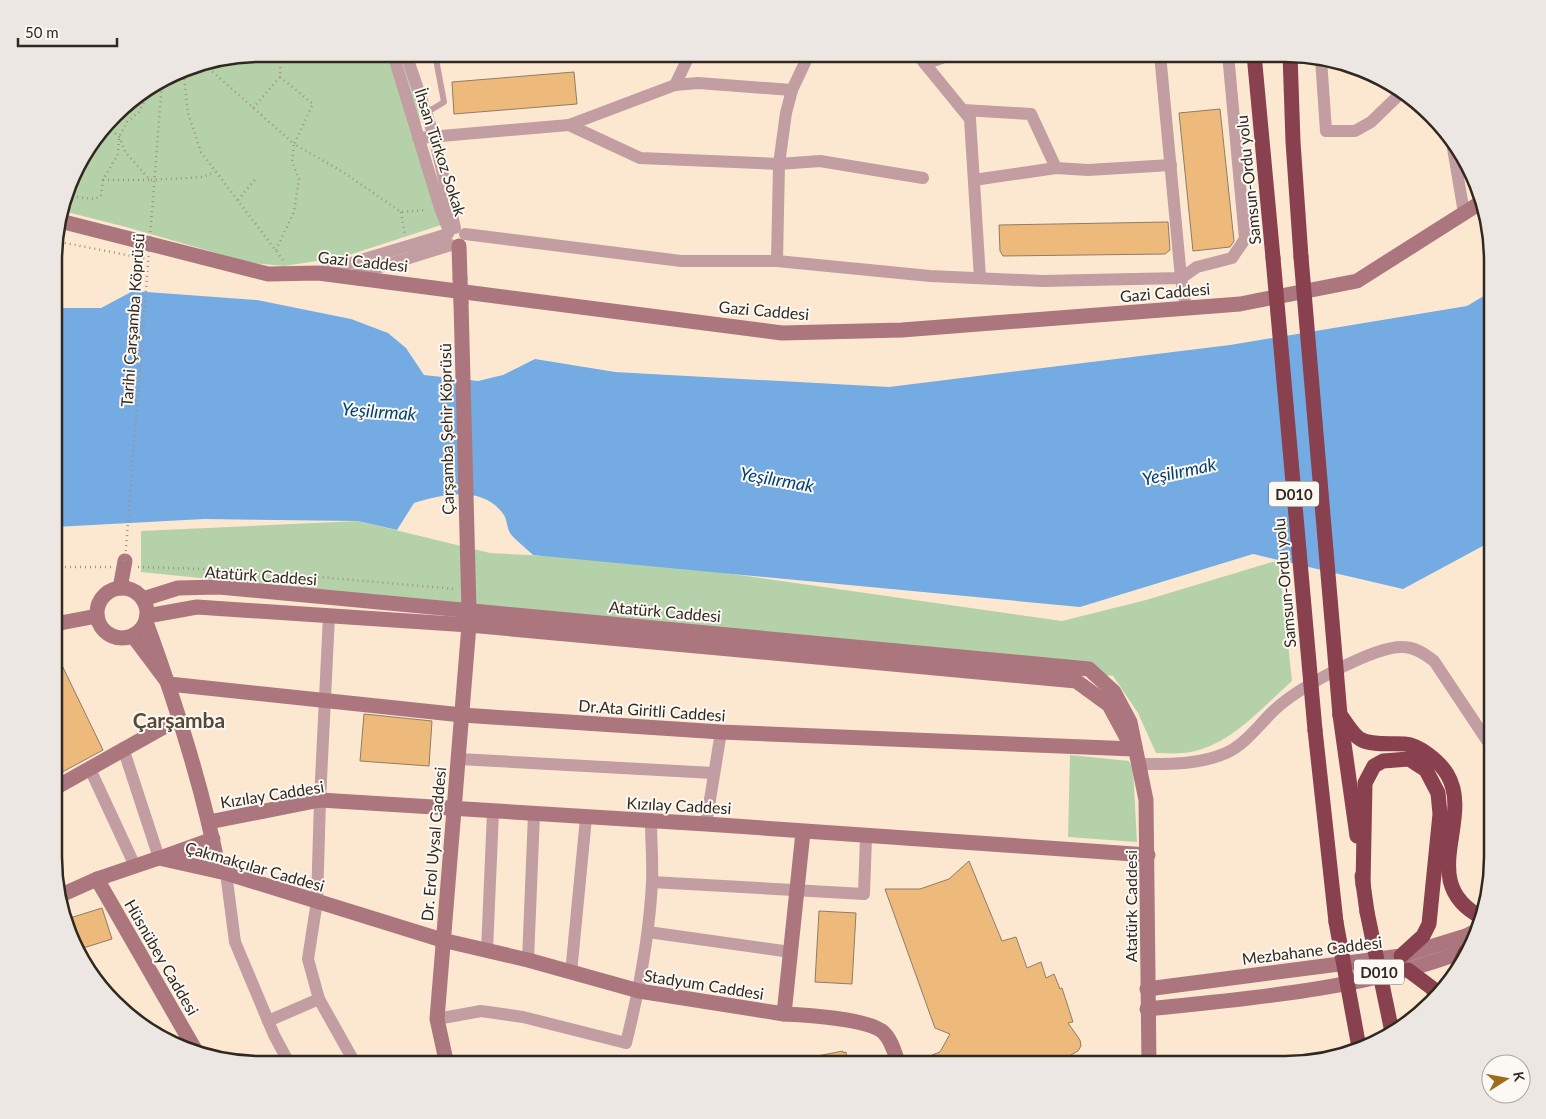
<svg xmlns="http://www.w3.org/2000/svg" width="1546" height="1119" font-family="Lato,sans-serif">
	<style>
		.green { fill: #b5d1aa }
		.water { fill: #73abe2 }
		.building { fill: #eeba7b; stroke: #8e7c67 }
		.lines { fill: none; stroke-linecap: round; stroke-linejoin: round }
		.path { stroke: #a09281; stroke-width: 2.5; stroke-dasharray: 1 4; stroke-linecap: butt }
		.lane { stroke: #c29da1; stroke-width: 6 }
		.street { stroke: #c29da1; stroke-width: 12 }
		.secondary { stroke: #ac767e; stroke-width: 15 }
		.highway { stroke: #8a414f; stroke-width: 15 }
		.path-bridge { stroke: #a09281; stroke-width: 2.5; stroke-dasharray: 1 4; stroke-linecap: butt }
		.secondary-bridge { stroke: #ac767e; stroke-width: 15 }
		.highway-bridge { stroke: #8a414f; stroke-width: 15 }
		.labels { text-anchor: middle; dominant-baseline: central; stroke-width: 4; stroke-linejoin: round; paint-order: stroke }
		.shield { fill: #fcf8f3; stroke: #6e675f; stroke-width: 1 }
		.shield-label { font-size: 15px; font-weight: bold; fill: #312920 }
		.street-label { font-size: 16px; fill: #312920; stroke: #fcf8f3 }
		.water-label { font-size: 18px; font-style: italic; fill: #004274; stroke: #fcf8f3 }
		.district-label { font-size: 21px; font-weight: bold; fill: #594835; stroke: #fcf8f3 }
		.rim { fill: none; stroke: #312920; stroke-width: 2.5 }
	</style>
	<rect width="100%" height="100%" fill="#fce8d1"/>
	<g class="green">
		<path d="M261,54H407L441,225L343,257L284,266L251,263L126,227L63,211L75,169L124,105L182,69Z"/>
		<path d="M358,521L490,553L642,561L1062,621L1146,600L1279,560L1292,681C1260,709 1228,749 1183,753C1174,754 1165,753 1156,753L1138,713L1113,676L803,639L141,572V531Z"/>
		<path d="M1070,755L1129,761L1133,769L1137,842L1068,837Z"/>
	</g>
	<path class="water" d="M133,291L257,300L351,319L388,333L406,348L424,375L478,381L503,375L535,359L615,372L889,387L1230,345L1467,306L1492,291V541L1403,589L1253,554L1080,607L533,555C527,549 514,539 510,533C507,528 507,520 504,515C483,485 444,494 414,503L397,530L358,521L204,519L55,527V308H101Z"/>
	<g class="building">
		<path d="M574,72L577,104L454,114L452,82Z"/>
		<path d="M1220,109L1234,241L1230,247L1193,251L1179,113Z"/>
		<path d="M1168,222L1170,250L1165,254L1003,256L1000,251L999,225Z"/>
		<path d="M55,651L103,750L55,776Z"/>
		<path d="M364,714L432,721L429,766L360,761Z"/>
		<path d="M969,861L1002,941L1016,937L1027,968L1041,962L1046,978L1054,974L1060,989L1062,988L1073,1022L1068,1023L1080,1040L1081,1046L1078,1051L1053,1065H929L927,1057L940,1052L950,1034L935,1028L885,889H920L949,879Z"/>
		<path d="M102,908L112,939L80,949L70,918Z"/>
		<path d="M819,911L856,913L852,984L815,982Z"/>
		<path d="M843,1051V1053L846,1052L848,1065H797L796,1060Z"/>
	</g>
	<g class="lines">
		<g class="path">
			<path d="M205,65L294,144L292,162L299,179L294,212L276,250"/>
			<path d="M183,69L188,113L201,152L283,260"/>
			<path d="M280,77L313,104L294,144L343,172L401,212L427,210"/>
			<path d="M253,108L280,77L281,54"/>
			<path d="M108,126L119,137L126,153L150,180L203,177L215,172"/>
			<path d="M103,180H149"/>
			<path d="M67,196L95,199L101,196L103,180L118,154L119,137L127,122L139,112L145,100V93"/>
			<path d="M238,200L257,177"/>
			<path d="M401,212L405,235"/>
			<path d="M55,241L147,259"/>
			<path d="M55,567H111"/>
			<path d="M138,567L239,570L456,589"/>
		</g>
		<path class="lane" d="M426,113L444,102L435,54"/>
		<g class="street">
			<path d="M393,54L440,208L449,231"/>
			<path d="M406,54L434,136L455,228"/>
			<path d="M917,54L970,119L980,278"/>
			<path d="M1160,54L1181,278L1186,308"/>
			<path d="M1321,59L1326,131H1355L1371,122L1402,92"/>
			<path d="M925,64L952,54"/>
			<path d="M675,85L690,54"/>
			<path d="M963,110L1031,114L1056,168"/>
			<path d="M569,125L675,85L698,83L792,90"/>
			<path d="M418,138L569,125L640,158L779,164L820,161L923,178"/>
			<path d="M1453,148L1464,213"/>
			<path d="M974,180L1056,168L1088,170L1171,165"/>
			<path d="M465,234L681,261H777L930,276L1042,281L1181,278L1197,267L1232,258L1245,239L1228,54"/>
			<path d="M777,261L779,164L786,113L792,90L809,54"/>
			<path d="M321,272L448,234"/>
			<path d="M351,276L451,245"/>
			<path d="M329,616L320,800L317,901L308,959L319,999L356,1065"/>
			<path d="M123,748L159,858"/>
			<path d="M459,759L713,773"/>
			<path d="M1140,764C1169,764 1199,765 1226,753C1248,743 1262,720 1280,705C1303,686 1374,646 1403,647C1415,647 1425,654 1434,661L1492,748"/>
			<path d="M90,769L135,866"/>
			<path d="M706,824L721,732"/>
			<path d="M226,873L235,942L274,1035L290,1065"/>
			<path d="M652,882L864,894L866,837"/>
			<path d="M648,932L791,952"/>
			<path d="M487,950L493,812"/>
			<path d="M528,960L534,814"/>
			<path d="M571,973L586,818"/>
			<path d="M437,1019L481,1011L523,1017L626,1043C639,991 649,938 652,883C653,863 651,842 651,821"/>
			<path d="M268,1021L319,999"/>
		</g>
		<g class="secondary">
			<path d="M60,221L268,274L318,273L782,333L902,330L1240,304L1357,281L1480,203"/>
			<path d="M459,246L460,278"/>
			<path d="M461,303L469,610"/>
			<circle cx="122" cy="613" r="25"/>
			<path d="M120,588L125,561"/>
			<path d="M143,599L178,588L219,587L1089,669L1114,692L1130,722L1146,800L1149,1065"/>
			<path d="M147,616L197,607L469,625L1076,681L1109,705L1129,742"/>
			<path d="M146,622C175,701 203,788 219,871"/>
			<path d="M55,624L97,616"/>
			<path d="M133,636L169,684L462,715L721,732L1134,749"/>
			<path d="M55,788L178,719"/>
			<path d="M209,822L320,800L706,824L1148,855"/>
			<path d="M160,858L213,839"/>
			<path d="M97,879L197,1053"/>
			<path d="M59,896L97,879L159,858L226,873L442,940L528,960L639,991L784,1014L803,832"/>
			<path d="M1147,989L1401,956L1466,936L1478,930"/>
			<path d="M1147,1009C1255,998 1366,989 1467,950"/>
			<path d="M784,1014C805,1015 871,1019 884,1033C892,1041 895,1054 899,1065"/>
			<path d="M447,1065L437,1019L469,625"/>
		</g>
		<g class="highway">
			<path d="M1254,54L1273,258"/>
			<path d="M1290,54L1293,142L1301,257"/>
			<path d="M1340,715C1346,722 1352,734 1360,739C1372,746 1391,743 1405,744C1419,745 1439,761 1447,774C1475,820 1414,883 1483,918"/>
			<path d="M1340,715L1357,836"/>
			<path d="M1315,730L1336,922"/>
			<path d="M1362,876L1367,912"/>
			<path d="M1363,885L1365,783L1374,766L1383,761L1409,759L1426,770L1438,793L1440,814L1429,924L1423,936L1401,956"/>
			<path d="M1408,970L1432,988L1436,995"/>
			<path d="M1453,977L1466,951"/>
		</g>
		<path class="path-bridge" d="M125,561L162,82"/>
		<path class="secondary-bridge" d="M460,278L461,303"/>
		<g class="highway-bridge">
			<path d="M1301,257L1340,715"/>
			<path d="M1273,258L1315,730"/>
			<path d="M1367,912L1392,1032"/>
			<path d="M1336,922L1358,1042"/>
		</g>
	</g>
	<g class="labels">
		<g class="shield">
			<rect x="1269" y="481.5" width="50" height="25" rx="4"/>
			<rect x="1354" y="959.5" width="50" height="25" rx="4"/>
		</g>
		<g class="shield-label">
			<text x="1294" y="494">D010</text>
			<text x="1379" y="972">D010</text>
		</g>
		<g class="street-label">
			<text transform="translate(441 152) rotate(72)">İhsan Türkoz Sokak</text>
			<text transform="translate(1248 180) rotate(-96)">Samsun-Ordu yolu</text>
			<text transform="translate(363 261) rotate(6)">Gazi Caddesi</text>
			<text transform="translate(1165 292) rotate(-5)">Gazi Caddesi</text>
			<text transform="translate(764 310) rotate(5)">Gazi Caddesi</text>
			<text transform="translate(132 320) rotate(-86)">Tarihi Çarşamba Köprüsü</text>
			<text transform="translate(446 429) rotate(-91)">Çarşamba Şehir Köprüsü</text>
			<text transform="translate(261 575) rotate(4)">Atatürk Caddesi</text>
			<text transform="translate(1284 583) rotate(-95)">Samsun-Ordu yolu</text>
			<text transform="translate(665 611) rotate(5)">Atatürk Caddesi</text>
			<text transform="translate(652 710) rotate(4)">Dr.Ata Giritli Caddesi</text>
			<text transform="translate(272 794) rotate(-9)">Kızılay Caddesi</text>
			<text transform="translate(679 805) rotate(3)">Kızılay Caddesi</text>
			<text transform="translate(433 844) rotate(-85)">Dr. Erol Uysal Caddesi</text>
			<text transform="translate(255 866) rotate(16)">Çakmakçılar Caddesi</text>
			<text transform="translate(1130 906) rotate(-90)">Atatürk Caddesi</text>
			<text transform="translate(1312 950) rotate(-7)">Mezbahane Caddesi</text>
			<text transform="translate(162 957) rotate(60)">Hüsnübey Caddesi</text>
			<text transform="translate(704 984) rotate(9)">Stadyum Caddesi</text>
		</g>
		<g class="water-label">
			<text transform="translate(379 411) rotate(4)">Yeşilırmak</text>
			<text transform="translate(1179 471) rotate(-12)">Yeşilırmak</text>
			<text transform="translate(777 479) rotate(10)">Yeşilırmak</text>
		</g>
		<g class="district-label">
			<text x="179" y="719">Çarşamba</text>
		</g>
	</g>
	<path d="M0 0H1546V1119H0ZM261 62H1285A199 199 0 0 1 1484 261V857A199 199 0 0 1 1285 1056H261A199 199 0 0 1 62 857V261A199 199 0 0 1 261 62Z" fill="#ece7e2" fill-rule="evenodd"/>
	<path class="rim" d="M261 62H1285A199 199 0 0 1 1484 261V857A199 199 0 0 1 1285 1056H261A199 199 0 0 1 62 857V261A199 199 0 0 1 261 62Z"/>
	<g transform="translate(1506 1079) rotate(79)"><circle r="24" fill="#fcf8f3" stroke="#aba59f"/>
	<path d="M0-4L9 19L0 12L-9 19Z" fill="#9c6d1f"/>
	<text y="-8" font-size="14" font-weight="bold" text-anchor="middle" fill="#312920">K</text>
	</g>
	<path d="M18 38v8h99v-8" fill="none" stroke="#312920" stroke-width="2.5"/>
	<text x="25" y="38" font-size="15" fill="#312920" stroke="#fcf8f3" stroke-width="4" paint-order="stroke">50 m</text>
</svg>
